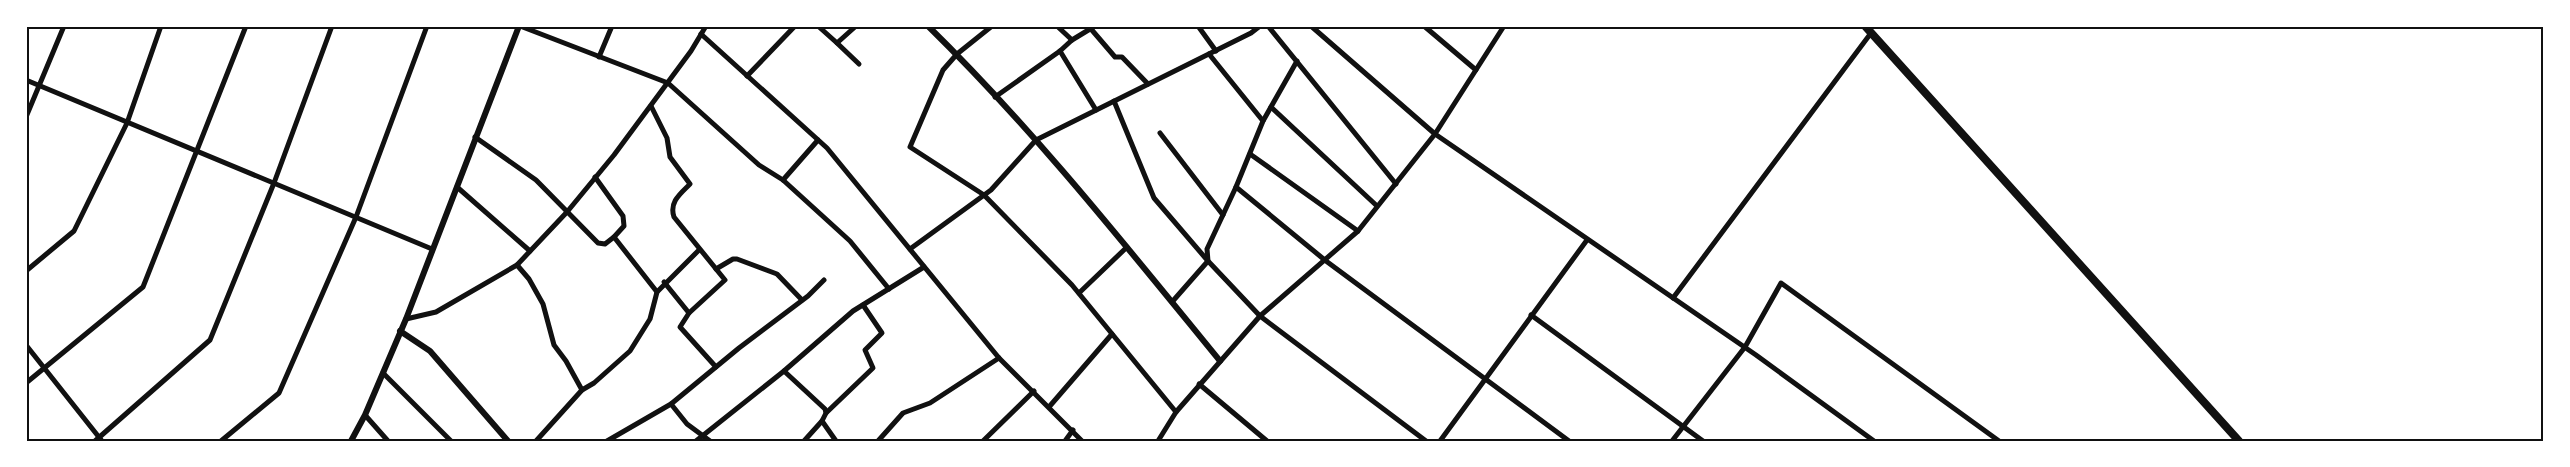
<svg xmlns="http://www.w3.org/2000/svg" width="2570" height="467" font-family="'Noto Serif',serif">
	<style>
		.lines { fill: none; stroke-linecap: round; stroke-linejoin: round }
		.minor { stroke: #111; stroke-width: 5 }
		.tertiary { stroke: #111; stroke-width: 6 }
		.secondary { stroke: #111; stroke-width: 8 }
		.neatline { fill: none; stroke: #111; stroke-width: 2 }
	</style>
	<rect width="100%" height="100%" fill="#fff"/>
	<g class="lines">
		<g class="minor">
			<path d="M520,26L668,83L759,165L783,180L850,241L889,289"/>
			<path d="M818,26L837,43L856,26"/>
			<path d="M992,26L957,54L943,70L910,147L984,195L1072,285L1176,412"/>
			<path d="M1057,26L1072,40"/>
			<path d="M1198,26L1216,51"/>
			<path d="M1268,26L1396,184"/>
			<path d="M1311,26L1435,134L1756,355L1874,441"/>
			<path d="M1424,26L1476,70"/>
			<path d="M1091,29L1115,57H1122L1148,84"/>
			<path d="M701,34L827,148L999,358L1082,441"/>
			<path d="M837,43L859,64"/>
			<path d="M1060,51L1096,110"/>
			<path d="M1209,54L1263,121"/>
			<path d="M599,57L612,26"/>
			<path d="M1297,61L1263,121L1236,187L1207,249L1208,261L1260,316L1426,441"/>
			<path d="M747,76L795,26"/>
			<path d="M26,80L432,249"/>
			<path d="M995,97L1060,51L1072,40L1095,26"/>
			<path d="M1114,101L1154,198L1208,261L1172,302"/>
			<path d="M651,106L667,138L670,157L690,184C680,194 669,202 674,217L725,280L689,313"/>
			<path d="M1271,107L1377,206"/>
			<path d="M26,117L64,26"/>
			<path d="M1160,133L1223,215"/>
			<path d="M475,137L536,180L598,243L605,244L614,237"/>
			<path d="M1250,154L1358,231"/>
			<path d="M595,177L623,216L624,226L614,237L657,292"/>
			<path d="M783,180L818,140"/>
			<path d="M457,187L530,251"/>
			<path d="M1236,187L1326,261L1569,441"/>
			<path d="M910,249L991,190L1036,140L1251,33L1260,26"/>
			<path d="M517,265L529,279L543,304L554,345L566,361L582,390"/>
			<path d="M716,269L733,259H737L777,274L802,300"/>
			<path d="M26,271L74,231L127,123L161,26"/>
			<path d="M664,282L689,313L680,327L716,367"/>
			<path d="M1079,293L1127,247"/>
			<path d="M1673,298L1871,33"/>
			<path d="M1531,315L1703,441"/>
			<path d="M406,319L436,312L517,265L567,212L614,155L691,51L706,26"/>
			<path d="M26,345L102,441"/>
			<path d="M383,373L451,441"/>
			<path d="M26,383L143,287L246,26"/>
			<path d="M1199,384L1267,441"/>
			<path d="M671,404L687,424L710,441"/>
			<path d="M1049,407L1112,334"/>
			<path d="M826,413L873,368L865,350L882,333L863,305"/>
			<path d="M365,415L388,441"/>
			<path d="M95,441L210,340L274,183L332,26"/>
			<path d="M221,441L279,393L356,217L427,26"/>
			<path d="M536,441L582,390L594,383L630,351L650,319L657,292L699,250"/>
			<path d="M607,441L671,404L739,348L808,296L824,280"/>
			<path d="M696,441L784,371"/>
			<path d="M804,441L822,421"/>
			<path d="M836,441L822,421L826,413L825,409L784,371L853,311L924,267"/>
			<path d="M878,441L903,413L930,403L999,358"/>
			<path d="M983,441L1034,391"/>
			<path d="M1065,441L1073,430"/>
			<path d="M1158,441L1176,412L1260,316L1358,231L1435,134L1504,26"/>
			<path d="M1440,441L1587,240"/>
			<path d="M1672,441L1745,347L1781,283L1999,441"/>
		</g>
		<g class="tertiary">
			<path d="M928,26C1034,130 1126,246 1220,361"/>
			<path d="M400,331L430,351L508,441"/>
			<path d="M351,441L365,415L406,319L519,26"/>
		</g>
		<path class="secondary" d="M1865,26L2239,441"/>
	</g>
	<rect width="2570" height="467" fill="none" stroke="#ffffff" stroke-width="55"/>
	<rect x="28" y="28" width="2514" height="412" class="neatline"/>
</svg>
